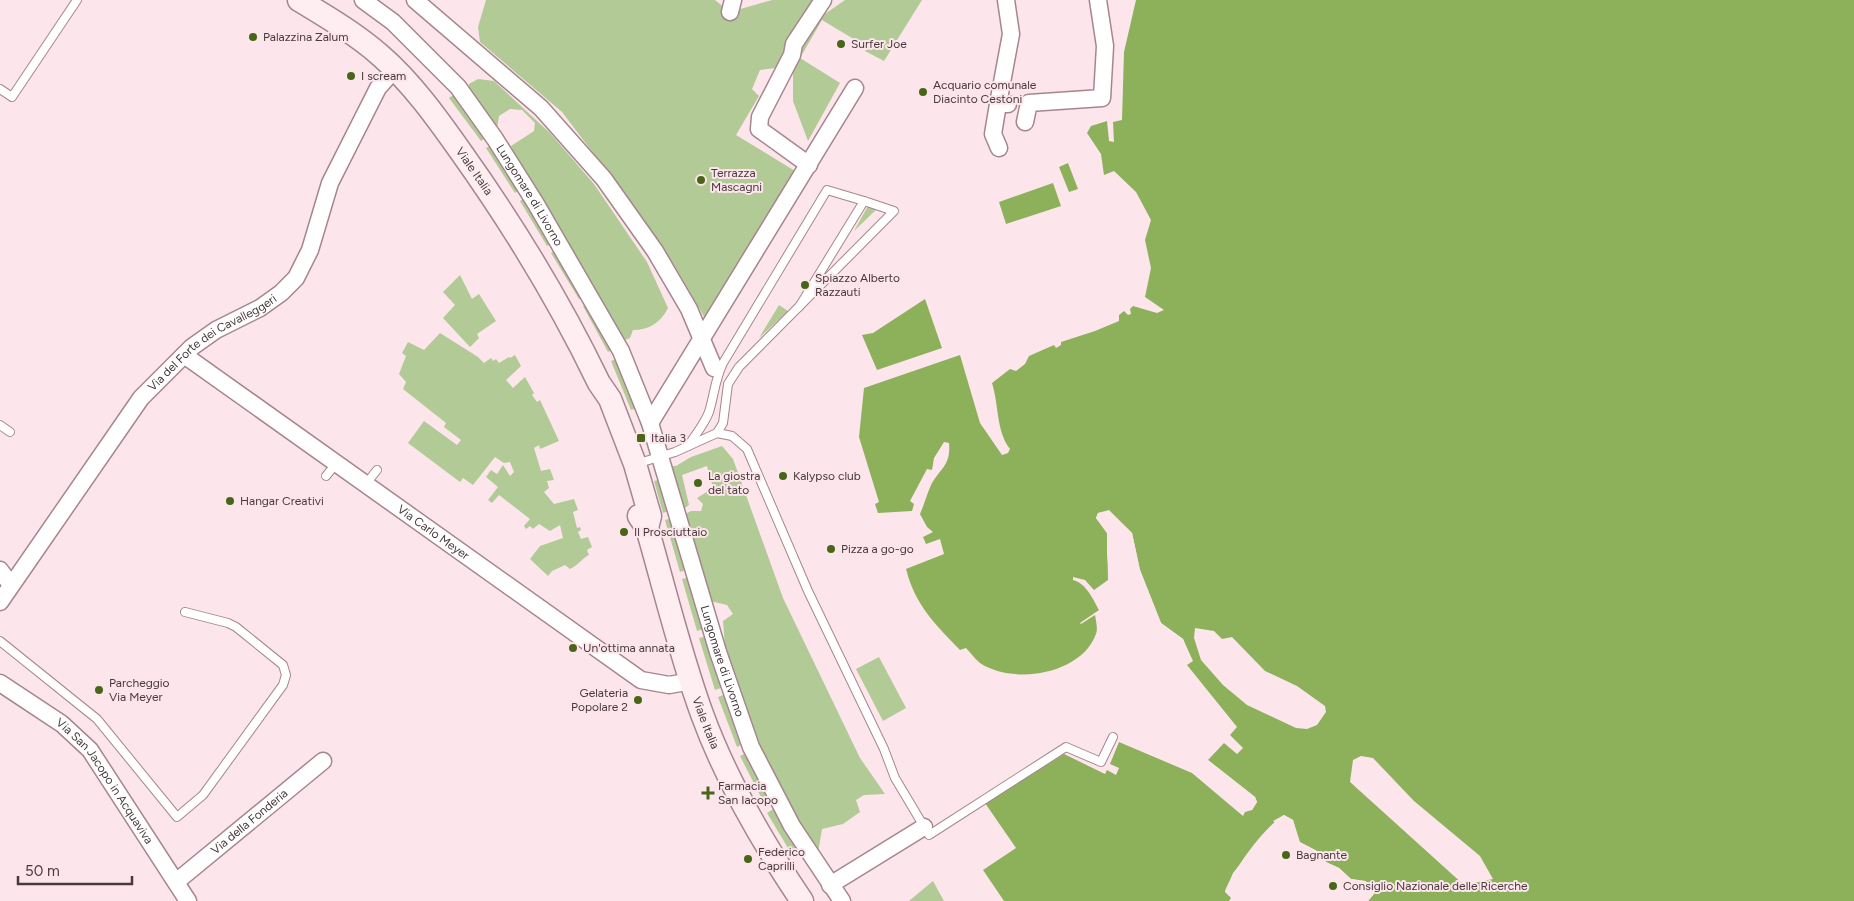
<svg xmlns="http://www.w3.org/2000/svg" width="1854" height="901" font-family="Figtree,sans-serif">
	<style>
		.green { fill: #b2ca95 }
		.water { fill: #8db05b }
		.pier { fill: #fce6eb }
		.lines { fill: none; stroke-linecap: round; stroke-linejoin: round }
		.lane-casing { stroke: #a6868e; stroke-width: 10 }
		.street-casing { stroke: #a6868e; stroke-width: 19 }
		.secondary-casing { stroke: #a6868e; stroke-width: 25 }
		.lane { stroke: #fff; stroke-width: 8 }
		.street { stroke: #fff; stroke-width: 16 }
		.secondary { stroke: #feeef1; stroke-width: 22 }
		.poi-dot { fill: #496517; stroke: #fce6eb; stroke-width: 2 }
		.labels { text-anchor: middle; dominant-baseline: central; stroke-width: 4; stroke-linejoin: round; paint-order: stroke }
		.poi-label { font-size: 12px; fill: #47393c; stroke: #fce6eb; text-anchor: start }
		.street-label { font-size: 12px; fill: #47393c; stroke: #fce6eb }
	</style>
	<rect width="100%" height="100%" fill="#fce6eb"/>
	<g class="green">
		<path d="M486,0H715L730,12L772,0H813L780,60L775,68L760,70L752,89L759,96L736,135L795,171L706,320L677,270L642,217L562,112L480,42L478,27Z"/>
		<path d="M845,0H922L884,61L865,51L867,47L822,20L800,58L840,83L808,141L793,101V70L802,40L822,16Z"/>
		<path d="M478,79L494,81L550,133L594,184L647,262L668,308C661,322 650,330 633,330L630,338L625,340L613,332L612,318L530,188L511,146L534,131L535,123L522,110L510,109L499,116L497,129L468,89L469,84Z"/>
		<path d="M456,93L488,136L481,141L449,98Z"/>
		<path d="M493,144L522,188L515,193L486,148Z"/>
		<path d="M527,197L554,242L547,246L520,201Z"/>
		<path d="M868,206L878,208L854,231Z"/>
		<path d="M559,249L586,294L579,299L551,253Z"/>
		<path d="M460,275L472,299L479,294L496,321L477,334L479,338L470,347L443,318L455,305L443,292Z"/>
		<path d="M590,302L615,348L608,352L583,306Z"/>
		<path d="M779,305L788,311L759,338Z"/>
		<path d="M440,333L478,357L484,363L491,358L493,361L496,359L499,363L509,357L510,358L515,355L521,366L506,380L513,388L525,377L534,393L532,395L537,402L540,400L559,441L540,449L539,445L534,448L541,471L550,469L554,480L547,481L549,488L544,492L554,504L574,499L578,510L573,512L577,528L580,527L581,530L578,532L581,539L588,537L592,547L587,550L589,555C582,558 579,565 570,569L565,565L552,571L548,576L530,559L540,546L563,538L560,525L550,531L539,524L533,529L530,526L526,529L524,526L530,519L499,495L492,503L488,500L498,487L486,477L491,470L497,474L503,465L510,476L514,472L510,462L504,463L495,457L473,485L463,478L460,482L408,443L424,421L457,445L461,440L444,427L446,423L403,389L406,382L399,374L406,356L402,353L408,342L424,350Z"/>
		<path d="M619,358L639,407L631,410L611,361Z"/>
		<path d="M722,446L733,459L783,598L860,758L885,794L864,795L856,800L860,812L843,824L822,829L818,853L801,831L764,764L726,659L723,621L733,614L727,605L710,601L683,515L691,511H701L703,504L697,498L713,488L707,466L682,475L689,505L682,510L669,466H676L691,457Z"/>
		<path d="M662,479L671,510L663,513L654,481Z"/>
		<path d="M674,518L689,569L680,572L665,520Z"/>
		<path d="M691,577L706,628L697,631L682,579Z"/>
		<path d="M708,636L724,687L715,690L699,638Z"/>
		<path d="M879,657L906,708L883,721L856,669Z"/>
		<path d="M726,694L746,743L737,747L718,697Z"/>
		<path d="M748,752L772,799L764,803L740,756Z"/>
		<path d="M775,808L801,854L794,858L767,813Z"/>
		<path d="M933,881L944,901H909Z"/>
	</g>
	<g class="water">
		<path d="M1136,0H1854V901H1368L1374,894V887L1365,881L1351,879L1339,868L1326,862L1319,852L1299,842L1293,820L1284,815C1264,827 1234,869 1225,891L1231,898L1229,901H1004L983,870L1016,848L985,803L1064,754L1105,774L1107,770L1116,775L1119,768L1110,764L1119,742L1192,773L1243,816L1245,812L1252,810L1257,802L1255,797L1208,760L1224,743L1237,754L1243,748L1230,735L1237,727L1187,665L1193,661L1183,639L1161,623L1140,570L1132,533L1109,511L1098,513L1096,518L1107,533L1108,580L1094,590L1085,580L1073,577V580C1086,583 1093,599 1099,610L1080,623L1081,624L1095,615C1096,621 1098,629 1096,634C1081,675 1013,685 980,663C975,659 971,653 966,648L960,650C935,624 915,605 906,569L944,554L940,539L926,544L923,537L933,532L927,527L920,514C924,505 927,494 931,485C940,468 951,466 949,443L944,442L934,458L932,470L927,469L910,501L914,504L912,511L878,513L875,504L879,502L859,437L864,388L960,355L980,423L1002,455L1008,453L1010,449C996,431 999,405 992,383L1010,369L1016,371L1025,364L1029,356L1054,345L1056,348L1061,345V342L1095,331L1119,321V315L1124,311L1128,315L1131,314L1130,309L1133,306L1157,313L1164,310L1145,297L1151,268L1145,240L1151,220L1136,192L1114,171L1104,175L1101,154L1087,133L1091,126L1107,121L1109,141L1114,142L1113,122L1122,120L1124,52Z"/>
		<path d="M1068,163L1078,189L1069,192L1059,167Z"/>
		<path d="M1053,183L1061,206L1006,224L999,202Z"/>
		<path d="M925,299L942,348L877,370L862,335L873,333Z"/>
	</g>
	<g class="pier">
		<path d="M1109,510L1132,533L1140,570L1161,623L1183,639L1185,644L1182,645L1181,641L1159,624L1138,571L1130,534L1109,513L1099,518L1110,533L1107,564V533L1096,518L1098,513Z"/>
		<path d="M1195,628L1214,631L1222,639L1232,637L1265,671L1297,686L1325,706L1326,712L1317,725L1307,729L1296,728L1247,705L1223,685L1201,660L1194,638Z"/>
		<path d="M1361,756L1373,758L1414,801L1480,856L1493,879L1464,885L1350,782L1353,760Z"/>
		<path d="M1208,760L1255,797L1257,802L1252,810H1243L1250,808L1254,802L1253,799L1206,762Z"/>
		<path d="M1284,815L1293,820L1300,842L1319,852L1326,862L1339,868L1351,879L1365,881L1374,887V894L1368,901H1366L1372,893L1371,888L1364,884L1350,882L1338,870L1325,864L1317,854L1298,844L1291,821L1284,818L1276,823L1273,821Z"/>
		<path d="M1265,833L1267,834L1235,875L1228,891L1233,896H1229L1225,892L1233,873Z"/>
	</g>
	<g class="lines">
		<g class="lane-casing">
			<g id="lane">
				<path d="M0,89L12,97L77,0"/>
				<path d="M0,425L10,432"/>
				<path d="M717,433L732,436L747,449L808,591L884,749L895,778L929,835L1066,747L1101,762L1113,737"/>
				<path d="M688,446C695,435 704,425 709,412C714,396 715,379 723,363L827,190L864,201L799,307"/>
				<path d="M636,464L675,452L717,433L723,423L728,384L739,367L894,211L864,201"/>
				<path d="M326,476L335,465"/>
				<path d="M365,485L377,470"/>
				<path d="M0,641L97,719L177,817L203,795L283,685L286,675L283,665L236,627L228,623L185,612"/>
			</g>
		</g>
		<g class="street-casing">
			<g id="street">
				<path id="s1" d="M363,0L393,22L458,87L495,139L536,204L621,351L650,423L718,652L751,747L792,826L842,901"/>
				<path d="M415,0L541,108L604,179L655,251L689,309L714,368"/>
				<path d="M1006,0L1011,34L998,104H1008"/>
				<path d="M730,12L733,0"/>
				<path d="M998,104L993,134L999,148"/>
				<path d="M1025,122L1029,103L1102,98L1105,46L1098,0"/>
				<path d="M809,165L759,129L760,117L792,55L794,44L823,0"/>
				<path id="s2" d="M184,355L641,680L669,685L692,681"/>
				<path d="M650,423L855,88"/>
				<path d="M0,570L11,585"/>
				<path id="s3" d="M0,602L141,398L192,347L216,330L260,308L281,293L296,278L310,250L330,183L378,88L395,69"/>
				<path id="s4" d="M0,683L62,724L90,750L188,901"/>
				<path id="s5" d="M176,882L323,761"/>
				<path d="M830,885L924,827"/>
			</g>
		</g>
		<g class="secondary-casing">
			<g id="secondary">
				<path id="s6" d="M299,0C327,17 356,34 381,56C412,83 437,118 461,152C513,225 560,302 599,383L610,399L635,464L650,516L647,528"/>
				<path id="s7" d="M639,516L647,528C665,590 680,654 702,714C726,780 763,843 802,901"/>
			</g>
		</g>
		<use href="#lane" class="lane"/>
		<use href="#street" class="street"/>
		<use href="#secondary" class="secondary"/>
	</g>
	<g class="poi-dot">
		<circle cx="253" cy="37" r="5"/>
		<circle cx="841" cy="44" r="5"/>
		<circle cx="351" cy="76" r="5"/>
		<circle cx="923" cy="92" r="5"/>
		<circle cx="701" cy="180" r="5"/>
		<circle cx="805" cy="285" r="5"/>
		<rect x="636" y="433" width="10" height="10" rx="2.5"/>
		<circle cx="783" cy="476" r="5"/>
		<circle cx="698" cy="483" r="5"/>
		<circle cx="230" cy="501" r="5"/>
		<circle cx="624" cy="532" r="5"/>
		<circle cx="831" cy="549" r="5"/>
		<circle cx="573" cy="648" r="5"/>
		<circle cx="99" cy="690" r="5"/>
		<circle cx="638" cy="700" r="5"/>
		<path d="M705.5 785.5h5v5h5v5h-5v5h-5v-5h-5v-5h5z"/>
		<circle cx="1286" cy="855" r="5"/>
		<circle cx="748" cy="859" r="5"/>
		<circle cx="1333" cy="886" r="5"/>
	</g>
	<g class="labels">
		<g class="poi-label">
			<text x="263" y="37">Palazzina Zalum</text>
			<text x="851" y="44">Surfer Joe</text>
			<text x="361" y="76">I scream</text>
			<text x="933" y="85">Acquario comunale<tspan x="933" dy="14">Diacinto Cestoni</tspan></text>
			<text x="711" y="173">Terrazza<tspan x="711" dy="14">Mascagni</tspan></text>
			<text x="815" y="278">Spiazzo Alberto<tspan x="815" dy="14">Razzauti</tspan></text>
			<text x="651" y="438">Italia 3</text>
			<text x="708" y="476">La giostra<tspan x="708" dy="14">del tato</tspan></text>
			<text x="793" y="476">Kalypso club</text>
			<text x="240" y="501">Hangar Creativi</text>
			<text x="634" y="532">Il Prosciuttaio</text>
			<text x="841" y="549">Pizza a go-go</text>
			<text x="583" y="648">Un'ottima annata</text>
			<text x="109" y="683">Parcheggio<tspan x="109" dy="14">Via Meyer</tspan></text>
			<text x="628" y="693" text-anchor="end">Gelateria<tspan x="628" dy="14">Popolare 2</tspan></text>
			<text x="718" y="786">Farmacia<tspan x="718" dy="14">San Iacopo</tspan></text>
			<text x="758" y="852">Federico<tspan x="758" dy="14">Caprilli</tspan></text>
			<text x="1296" y="855">Bagnante</text>
			<text x="1343" y="886">Consiglio Nazionale delle Ricerche</text>
		</g>
		<g class="street-label">
			<text stroke="none"><textPath href="#s6" startOffset="248">Viale Italia</textPath></text>
			<text stroke="none"><textPath href="#s1" startOffset="259">Lungomare di Livorno</textPath></text>
			<text stroke="none"><textPath href="#s3" startOffset="339">Via del Forte dei Cavalleggeri</textPath></text>
			<text stroke="none"><textPath href="#s2" startOffset="306">Via Carlo Meyer</textPath></text>
			<text stroke="none"><textPath href="#s1" startOffset="766">Lungomare di Livorno</textPath></text>
			<text stroke="none"><textPath href="#s7" startOffset="218">Viale Italia</textPath></text>
			<text stroke="none"><textPath href="#s4" startOffset="146">Via San Jacopo in Acquaviva</textPath></text>
			<text stroke="none"><textPath href="#s5" startOffset="95">Via della Fonderia</textPath></text>
		</g>
	</g>
	<path d="M18 876v8h114v-8" fill="none" stroke="#47393c" stroke-width="2.5"/>
	<text x="25" y="876" font-size="15" fill="#47393c" stroke="#fce6eb" stroke-width="4" paint-order="stroke">50 m</text>
</svg>
